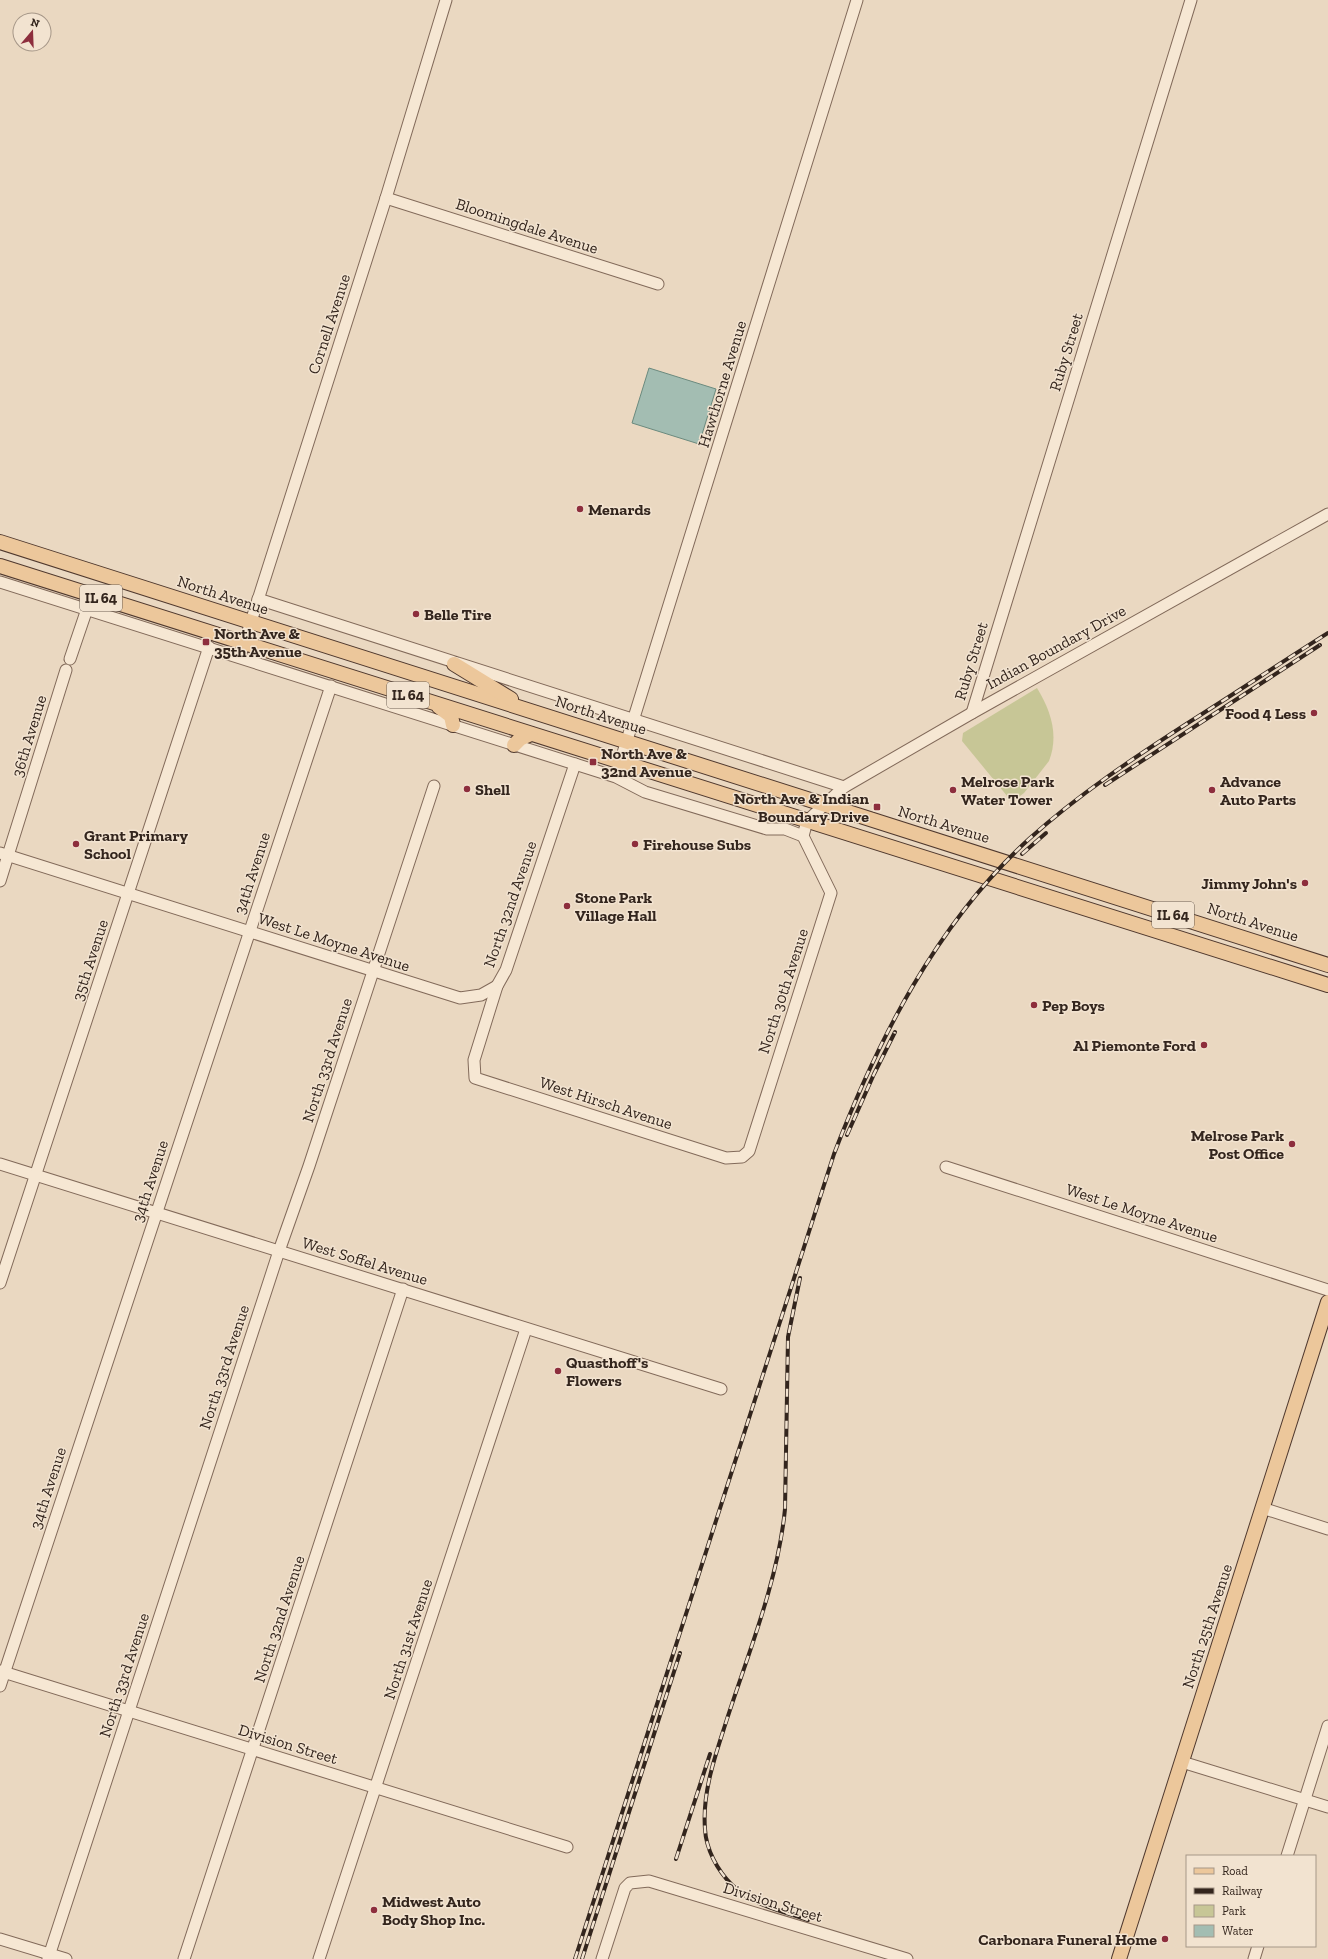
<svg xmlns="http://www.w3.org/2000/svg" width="1328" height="1959" font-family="'Zilla Slab',serif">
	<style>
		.green { fill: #c7c696 }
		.water { fill: #a3bdb2; stroke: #6b8a7e }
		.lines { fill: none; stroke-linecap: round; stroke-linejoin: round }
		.minor-casing { stroke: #826a5a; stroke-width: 13 }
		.major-casing { stroke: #50392e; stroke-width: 16 }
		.minor { stroke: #f6e7d3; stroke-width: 11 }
		.major { stroke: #ecc79b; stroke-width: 14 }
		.rail-casing { stroke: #33251d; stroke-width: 4 }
		.rail { stroke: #f2e3d0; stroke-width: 2.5; stroke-dasharray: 8; stroke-linecap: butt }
		.poi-dot { fill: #8d2e3d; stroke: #f2e3d0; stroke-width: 1.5 }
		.labels { text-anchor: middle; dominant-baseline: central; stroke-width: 3; stroke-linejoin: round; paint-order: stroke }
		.shield { fill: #f2e3d0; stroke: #6c5e53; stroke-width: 1 }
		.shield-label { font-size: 15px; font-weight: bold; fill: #33251d }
		.street-label { font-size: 16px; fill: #33251d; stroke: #f2e3d0 }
		.poi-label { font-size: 16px; font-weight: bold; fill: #33251d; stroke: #f2e3d0; text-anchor: start }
	</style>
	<rect width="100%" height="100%" fill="#ead8c1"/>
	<path class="green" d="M1037,688C1051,711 1059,735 1049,761L1024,793L1012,802L962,741L963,733Z"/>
	<path class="water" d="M649,368L716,389L699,444L632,423Z"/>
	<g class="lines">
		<g class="minor-casing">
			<g id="minor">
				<path d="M386,198L658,284"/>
				<path d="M0,582L616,777L645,792L767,829H785L803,836"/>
				<path d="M258,599L844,787"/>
				<path d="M242,650L386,198L446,0"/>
				<path d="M70,659L87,609"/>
				<path d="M972,713L1191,0"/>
				<path d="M575,764L506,970L497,986L474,1060L475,1078L726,1158L742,1157L749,1151L831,893L803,836L807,821L844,787L972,713L1328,514"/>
				<path d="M618,769L857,0"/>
				<path d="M0,853L460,998L481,995L497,986"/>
				<path d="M0,881L66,670"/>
				<path d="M0,1164L721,1389"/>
				<path d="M946,1167L1328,1290"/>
				<path d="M0,1283L209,647"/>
				<path d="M1262,1508L1328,1529"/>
				<path d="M0,1671L567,1847"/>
				<path d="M0,1686L331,686"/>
				<path d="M1182,1762L1328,1807"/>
				<path d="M1287,1856L1328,1726"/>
				<path d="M0,1939L66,1959"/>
				<path d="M48,1959L279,1251L309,1166L434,786"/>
				<path d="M184,1959L403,1289"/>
				<path d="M319,1959L526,1329"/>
				<path d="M602,1959L625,1888L630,1883L649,1881L907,1959"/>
				<path d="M1254,1959L1258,1946"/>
			</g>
		</g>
		<g class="major-casing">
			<g id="major">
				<path d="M0,542L1328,965"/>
				<path d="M0,566L1328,985"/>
				<path d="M454,664L511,699"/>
				<path d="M439,707L451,716L453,725"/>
				<path d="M514,745L520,739L531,734"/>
				<path d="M1119,1959L1328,1302"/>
			</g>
		</g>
		<use href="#minor" class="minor"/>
		<use href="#major" class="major"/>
		<g class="rail-casing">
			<g id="rail">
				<path d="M1105,785L1320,645"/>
				<path d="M1022,854L1046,833"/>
				<path d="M847,1135L874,1074L895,1032"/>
				<path d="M800,1278L788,1337L785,1509C778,1581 749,1651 727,1719C716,1754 702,1791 705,1829C706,1849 717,1870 732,1885C752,1905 782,1911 808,1920"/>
				<path d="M676,1859L710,1754"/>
				<path d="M575,1959L834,1154C878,1039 937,923 1029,839C1079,794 1135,757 1191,721C1237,692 1282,662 1328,633"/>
				<path d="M582,1959L680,1653"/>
			</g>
		</g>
		<use href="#rail" class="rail"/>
	</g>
	<g class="poi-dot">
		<circle cx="580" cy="509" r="4"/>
		<circle cx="416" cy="614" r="4"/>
		<rect x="202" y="638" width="8" height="8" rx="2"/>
		<circle cx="1314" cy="713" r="4"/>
		<rect x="589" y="758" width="8" height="8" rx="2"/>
		<circle cx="467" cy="789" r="4"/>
		<circle cx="953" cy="790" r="4"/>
		<circle cx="1212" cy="790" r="4"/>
		<rect x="873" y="803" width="8" height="8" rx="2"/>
		<circle cx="76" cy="844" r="4"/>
		<circle cx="635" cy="844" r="4"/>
		<circle cx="1305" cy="883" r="4"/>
		<circle cx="567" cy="906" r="4"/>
		<circle cx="1034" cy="1005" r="4"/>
		<circle cx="1204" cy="1045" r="4"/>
		<circle cx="1292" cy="1144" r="4"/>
		<circle cx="558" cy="1371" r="4"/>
		<circle cx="374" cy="1910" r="4"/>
		<circle cx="1165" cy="1939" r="4"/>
	</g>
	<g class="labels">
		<g class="shield">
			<rect x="80" y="585" width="42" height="26" rx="3"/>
			<rect x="387" y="682" width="42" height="26" rx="3"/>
			<rect x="1152" y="902" width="42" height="26" rx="3"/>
		</g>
		<g class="shield-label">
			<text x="101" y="598">IL 64</text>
			<text x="408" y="695">IL 64</text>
			<text x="1173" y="915">IL 64</text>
		</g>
		<g class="street-label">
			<text transform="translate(527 226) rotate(18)">Bloomingdale Avenue</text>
			<text transform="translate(329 324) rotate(-72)">Cornell Avenue</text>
			<text transform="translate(1066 352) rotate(-73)">Ruby Street</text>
			<text transform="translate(722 384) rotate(-73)">Hawthorne Avenue</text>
			<text transform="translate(223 595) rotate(18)">North Avenue</text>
			<text transform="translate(1056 647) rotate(-29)">Indian Boundary Drive</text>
			<text transform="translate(971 661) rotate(-73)">Ruby Street</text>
			<text transform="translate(601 715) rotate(18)">North Avenue</text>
			<text transform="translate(29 736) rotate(-73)">36th Avenue</text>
			<text transform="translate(944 824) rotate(17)">North Avenue</text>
			<text transform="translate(252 873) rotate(-72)">34th Avenue</text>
			<text transform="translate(510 904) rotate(-71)">North 32nd Avenue</text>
			<text transform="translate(1253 922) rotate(18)">North Avenue</text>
			<text transform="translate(334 942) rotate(18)">West Le Moyne Avenue</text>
			<text transform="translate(90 960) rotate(-72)">35th Avenue</text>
			<text transform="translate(783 991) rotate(-72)">North 30th Avenue</text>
			<text transform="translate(327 1060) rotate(-72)">North 33rd Avenue</text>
			<text transform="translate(606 1103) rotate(18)">West Hirsch Avenue</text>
			<text transform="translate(150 1181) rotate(-72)">34th Avenue</text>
			<text transform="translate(1142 1213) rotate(18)">West Le Moyne Avenue</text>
			<text transform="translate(365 1261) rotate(17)">West Soffel Avenue</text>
			<text transform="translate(224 1367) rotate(-72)">North 33rd Avenue</text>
			<text transform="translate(48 1488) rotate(-72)">34th Avenue</text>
			<text transform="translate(279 1619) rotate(-72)">North 32nd Avenue</text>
			<text transform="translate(1207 1626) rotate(-72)">North 25th Avenue</text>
			<text transform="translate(408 1639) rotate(-72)">North 31st Avenue</text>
			<text transform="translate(124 1675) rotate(-72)">North 33rd Avenue</text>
			<text transform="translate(288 1744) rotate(17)">Division Street</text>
			<text transform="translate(773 1902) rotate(17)">Division Street</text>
		</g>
		<g class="poi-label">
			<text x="588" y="509">Menards</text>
			<text x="424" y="614">Belle Tire</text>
			<text x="214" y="633">North Ave &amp;<tspan x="214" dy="18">35th Avenue</tspan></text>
			<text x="1306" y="713" text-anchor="end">Food 4 Less</text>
			<text x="601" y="753">North Ave &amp;<tspan x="601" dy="18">32nd Avenue</tspan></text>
			<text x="961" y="781">Melrose Park<tspan x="961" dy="18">Water Tower</tspan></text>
			<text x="1220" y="781">Advance<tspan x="1220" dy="18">Auto Parts</tspan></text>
			<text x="475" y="789">Shell</text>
			<text x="869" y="798" text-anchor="end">North Ave &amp; Indian<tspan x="869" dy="18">Boundary Drive</tspan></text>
			<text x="84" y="835">Grant Primary<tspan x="84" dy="18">School</tspan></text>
			<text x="643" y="844">Firehouse Subs</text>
			<text x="1297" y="883" text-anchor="end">Jimmy John's</text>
			<text x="575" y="897">Stone Park<tspan x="575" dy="18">Village Hall</tspan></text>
			<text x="1042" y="1005">Pep Boys</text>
			<text x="1196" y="1045" text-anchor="end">Al Piemonte Ford</text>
			<text x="1284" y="1135" text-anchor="end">Melrose Park<tspan x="1284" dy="18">Post Office</tspan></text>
			<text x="566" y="1362">Quasthoff's<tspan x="566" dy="18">Flowers</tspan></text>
			<text x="382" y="1901">Midwest Auto<tspan x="382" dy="18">Body Shop Inc.</tspan></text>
			<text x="1157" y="1939" text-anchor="end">Carbonara Funeral Home</text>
		</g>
	</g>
	<rect x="1186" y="1855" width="130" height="92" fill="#f2e3d0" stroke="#a69788"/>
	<rect x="1194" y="1868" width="20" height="6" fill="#ecc79b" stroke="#a69788"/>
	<text x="1222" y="1875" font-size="12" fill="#33251d">Road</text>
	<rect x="1194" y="1888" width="20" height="6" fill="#33251d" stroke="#a69788"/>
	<text x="1222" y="1895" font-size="12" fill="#33251d">Railway</text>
	<rect x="1194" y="1905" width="20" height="12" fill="#c7c696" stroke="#a69788"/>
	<text x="1222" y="1915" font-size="12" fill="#33251d">Park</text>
	<rect x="1194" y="1925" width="20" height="12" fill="#a3bdb2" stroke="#a69788"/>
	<text x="1222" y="1935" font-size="12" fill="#33251d">Water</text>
	<g transform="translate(32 32) rotate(19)"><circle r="19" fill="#f2e3d0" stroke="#a69788"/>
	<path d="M0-3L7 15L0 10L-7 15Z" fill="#8d2e3d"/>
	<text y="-6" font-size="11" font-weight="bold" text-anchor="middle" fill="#33251d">N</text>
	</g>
</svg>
